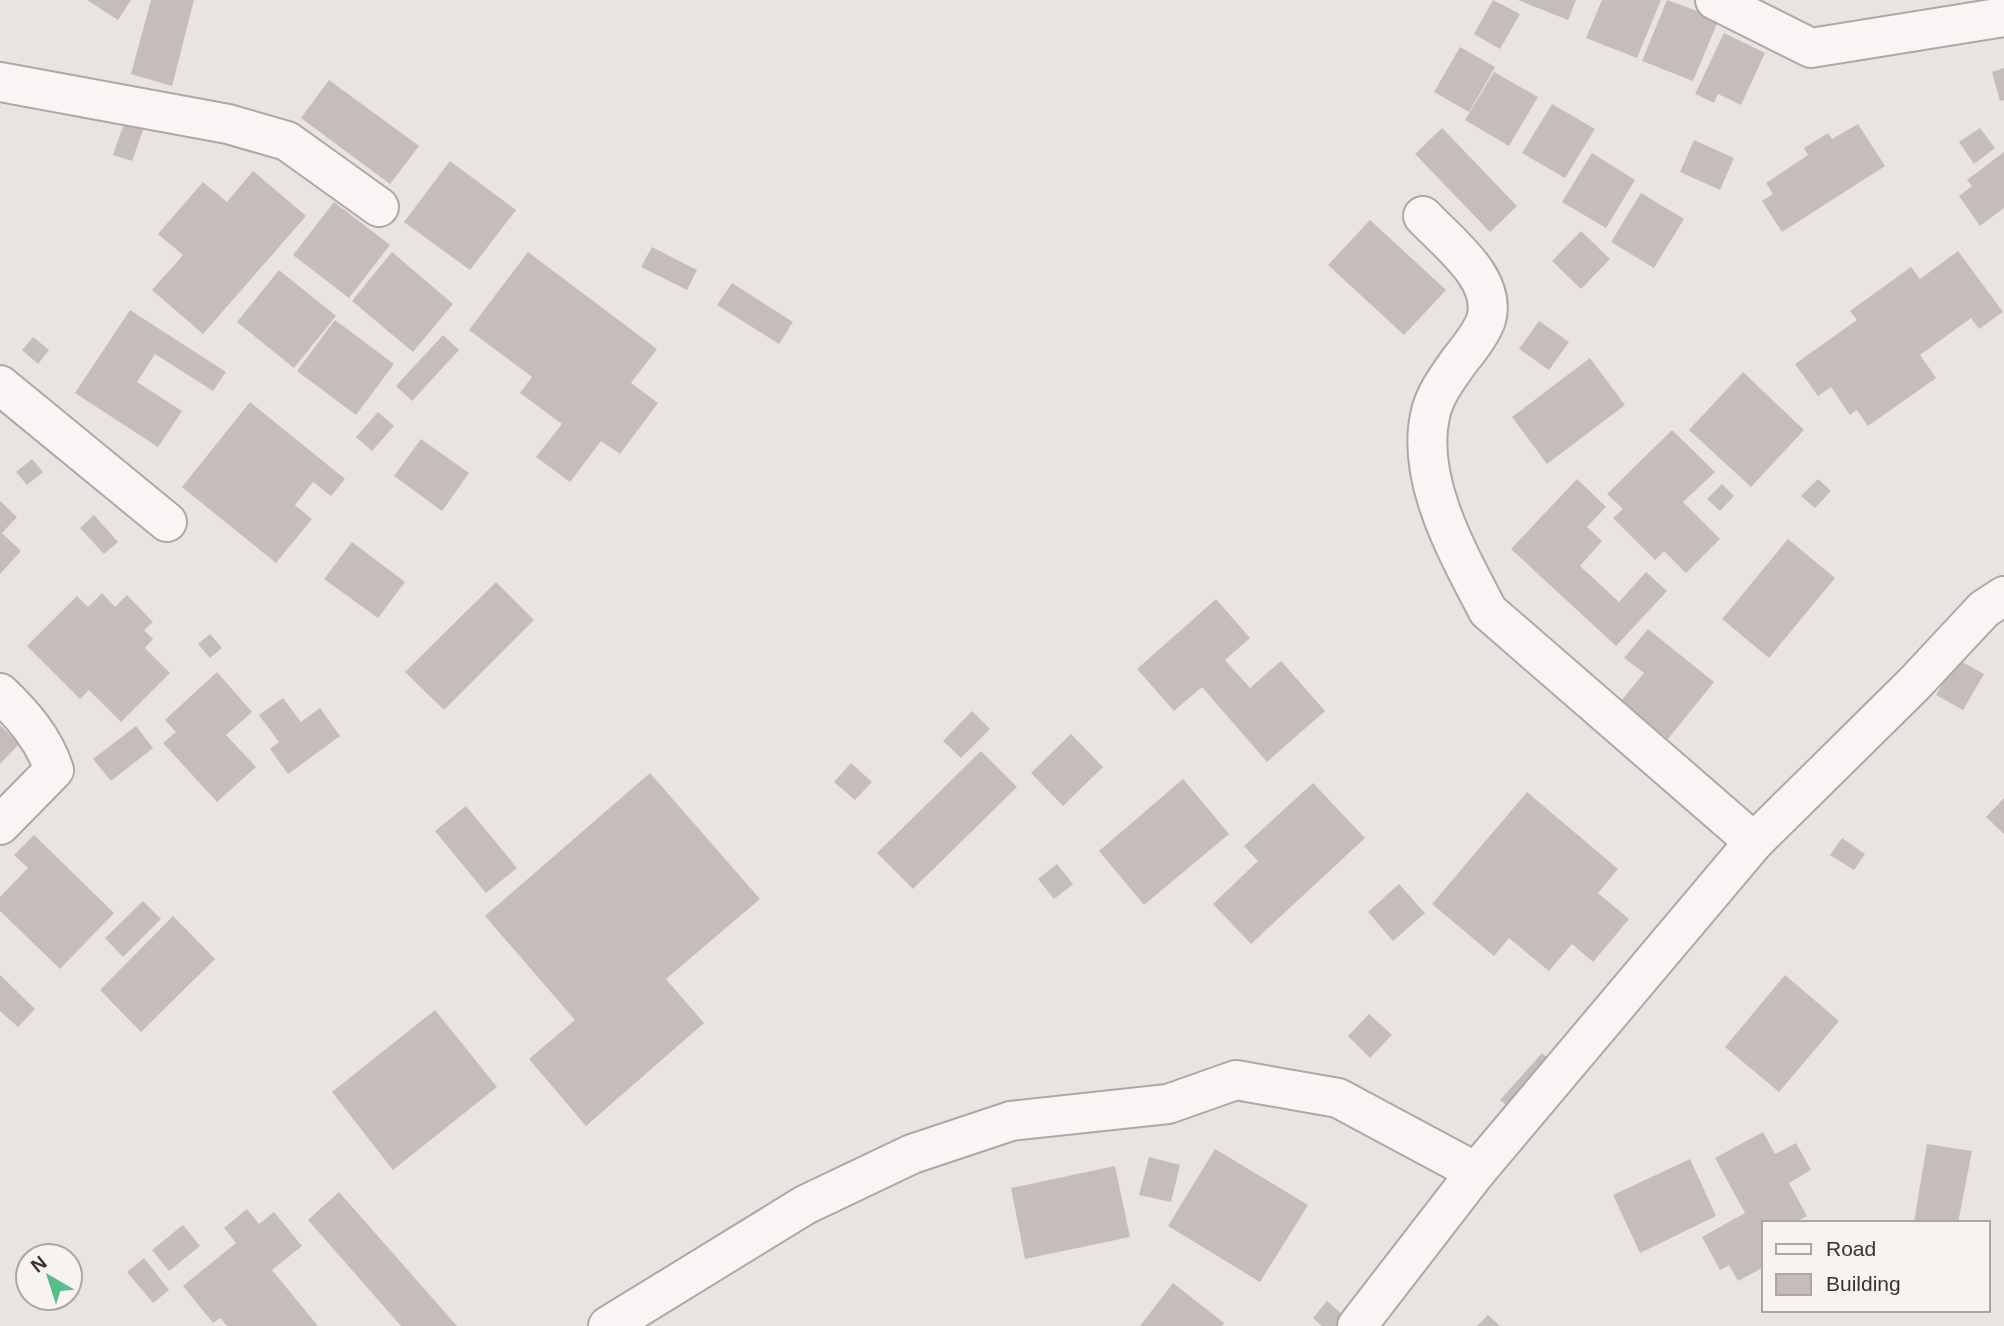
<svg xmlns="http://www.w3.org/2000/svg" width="2004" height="1326" font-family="Arial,sans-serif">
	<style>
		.building { fill: #c5bdba }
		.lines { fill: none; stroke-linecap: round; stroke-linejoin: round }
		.minor-casing { stroke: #afa7a4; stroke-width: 42 }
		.minor { stroke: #f8f5f4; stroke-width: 38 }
	</style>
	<rect width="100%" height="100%" fill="#e9e4e2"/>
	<g class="building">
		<path d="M87,0H131L118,20Z"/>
		<path d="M151,0H194L172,86L131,74Z"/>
		<path d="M1493,0L1520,14L1500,49L1474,34Z"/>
		<path d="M1518,0H1576L1568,20Z"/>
		<path d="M1602,0H1661L1637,58L1586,38Z"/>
		<path d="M1667,0L1719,19L1693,81L1642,61Z"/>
		<path d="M1724,33L1765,53L1741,105L1718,94L1714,103L1695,94Z"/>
		<path d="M1460,47L1495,67L1469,112L1434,92Z"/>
		<path d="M2004,68V100L2000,101L1992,72Z"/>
		<path d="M1494,72L1538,97L1509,146L1465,120Z"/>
		<path d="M329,80L419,146L390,184L301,118Z"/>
		<path d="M1552,104L1595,129L1565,178L1522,153Z"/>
		<path d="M127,115L146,122L132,161L113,155Z"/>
		<path d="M1858,124L1885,166L1782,232L1762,201L1773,194L1766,183L1808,155L1804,148L1828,133L1832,139Z"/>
		<path d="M1442,128L1517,206L1490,232L1415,154Z"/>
		<path d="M1980,128L1995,148L1974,164L1959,142Z"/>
		<path d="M1694,140L1734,158L1720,190L1680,172Z"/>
		<path d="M2004,152V208L1980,226L1959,196L1972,186L1967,180Z"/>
		<path d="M1592,153L1635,180L1606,228L1562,202Z"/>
		<path d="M450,161L516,210L470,270L404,222Z"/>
		<path d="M253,171L306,216L203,334L152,290L183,255L158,234L203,182L227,202Z"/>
		<path d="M1641,193L1684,219L1654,268L1611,242Z"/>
		<path d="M334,202L390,245L349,298L293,255Z"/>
		<path d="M1370,220L1446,290L1404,335L1328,265Z"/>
		<path d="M1581,231L1610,259L1581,289L1552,261Z"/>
		<path d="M652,247L697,270L687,290L641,267Z"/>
		<path d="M1958,251L2003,312L1979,329L1971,318L1920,355L1936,378L1868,426L1857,410L1850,415L1831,387L1818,396L1795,364L1857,320L1850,311L1911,267L1920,279Z"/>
		<path d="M392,252L453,304L413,352L352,301Z"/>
		<path d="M528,252L657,349L631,383L658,403L620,454L601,441L570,482L536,457L562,424L520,393L532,377L469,330Z"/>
		<path d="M279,270L336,316L294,368L237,322Z"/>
		<path d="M732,283L793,322L779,344L717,305Z"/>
		<path d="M130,310L226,372L213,391L155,354L137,382L182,411L158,447L75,393Z"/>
		<path d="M335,320L394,364L356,415L297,371Z"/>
		<path d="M1539,321L1569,342L1549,370L1519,349Z"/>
		<path d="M443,335L459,350L412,401L396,386Z"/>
		<path d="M33,337L49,350L38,364L22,350Z"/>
		<path d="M1590,358L1625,405L1547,464L1512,417Z"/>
		<path d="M1743,372L1804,430L1751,487L1689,430Z"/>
		<path d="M250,402L345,479L331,496L313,482L295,505L312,519L276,563L182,487Z"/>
		<path d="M378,412L394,426L372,451L356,437Z"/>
		<path d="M1672,430L1715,472L1683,502L1720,539L1686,573L1664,551L1655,560L1613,518L1623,509L1607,494Z"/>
		<path d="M421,439L469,473L442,511L394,476Z"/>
		<path d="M32,459L43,472L27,485L16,472Z"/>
		<path d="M1577,479L1606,507L1587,527L1602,541L1580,566L1619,602L1646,572L1667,591L1616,646L1511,549Z"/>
		<path d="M1818,479L1831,491L1815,508L1801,496Z"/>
		<path d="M1722,484L1734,496L1720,511L1707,499Z"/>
		<path d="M0,501L17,517L2,533L21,551L0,574Z"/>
		<path d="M94,515L118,542L104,554L80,528Z"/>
		<path d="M1788,539L1835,578L1769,658L1722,619Z"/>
		<path d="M352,542L405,582L378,618L324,579Z"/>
		<path d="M496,582L534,620L444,710L405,672Z"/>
		<path d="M102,593L115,607L127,595L153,622L144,630L153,639L145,648L170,673L121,722L89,690L80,699L27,646L77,596L88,607Z"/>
		<path d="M1216,599L1250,638L1225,660L1250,688L1281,661L1325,711L1267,762L1202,687L1174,711L1137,669Z"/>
		<path d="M1648,629L1714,682L1668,739L1621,701L1644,673L1624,658Z"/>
		<path d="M210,634L222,648L210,658L198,644Z"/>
		<path d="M1957,659L1984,674L1963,710L1936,695Z"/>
		<path d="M217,672L252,712L226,735L256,767L217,802L163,743L176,732L165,720Z"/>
		<path d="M283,698L301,722L320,708L340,736L288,774L270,749L279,742L259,715Z"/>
		<path d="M972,711L990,729L961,758L943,741Z"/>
		<path d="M0,725L19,744L0,764Z"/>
		<path d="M136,726L153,748L111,781L93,759Z"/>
		<path d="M1071,734L1103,767L1063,806L1031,773Z"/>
		<path d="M981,751L1017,787L913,889L877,853Z"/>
		<path d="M851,763L872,782L855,800L834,782Z"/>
		<path d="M650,773L760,899L666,979L704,1023L586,1126L529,1059L575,1020L485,916Z"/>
		<path d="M1183,779L1229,834L1144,905L1099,851Z"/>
		<path d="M1313,783L1365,838L1251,944L1213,904L1258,861L1244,846Z"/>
		<path d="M1527,792L1618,869L1598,893L1629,919L1593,962L1572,944L1549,971L1509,938L1494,956L1432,904Z"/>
		<path d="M2004,798V834L1986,817Z"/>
		<path d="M466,806L517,868L486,893L435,831Z"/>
		<path d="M34,835L114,913L60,969L0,911V897L28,868L14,855Z"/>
		<path d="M1842,838L1865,854L1854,870L1830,855Z"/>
		<path d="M1057,864L1073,884L1054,899L1038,879Z"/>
		<path d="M1399,884L1425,913L1393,941L1368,912Z"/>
		<path d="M143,901L161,919L123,957L105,938Z"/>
		<path d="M173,916L215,959L141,1032L100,990Z"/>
		<path d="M0,975L35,1009L18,1027L0,1011Z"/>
		<path d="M1785,975L1839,1021L1779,1092L1725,1047Z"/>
		<path d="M435,1010L497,1087L393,1170L332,1092Z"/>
		<path d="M1369,1014L1392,1035L1370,1058L1348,1036Z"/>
		<path d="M1542,1053L1553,1063L1512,1110L1500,1100Z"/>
		<path d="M1763,1132L1775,1154L1796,1143L1811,1170L1789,1183L1807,1216L1794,1223H1764V1267L1738,1281L1729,1265L1720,1270L1702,1237L1745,1213L1715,1158Z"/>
		<path d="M1927,1144L1972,1151L1958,1223L1914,1222Z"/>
		<path d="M1215,1149L1308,1205L1260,1282L1168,1226Z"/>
		<path d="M1149,1157L1180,1165L1171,1202L1139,1195Z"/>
		<path d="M1690,1159L1716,1216L1640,1253L1613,1195Z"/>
		<path d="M1115,1166L1130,1237L1025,1259L1011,1188Z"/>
		<path d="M339,1192L457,1326H401L308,1220Z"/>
		<path d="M247,1209L259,1224L274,1212L302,1246L272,1270L318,1326H227L220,1318L213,1323L183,1286L236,1243L224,1228Z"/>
		<path d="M183,1225L200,1246L169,1271L152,1250Z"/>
		<path d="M144,1258L169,1290L153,1303L127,1272Z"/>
		<path d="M1173,1283L1224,1323L1222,1326H1140Z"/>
		<path d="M1327,1301L1350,1321L1346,1326H1322L1313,1318Z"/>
		<path d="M1488,1315L1500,1326H1477Z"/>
	</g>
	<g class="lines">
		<g class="minor-casing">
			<g id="minor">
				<path d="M1715,0L1811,48L2004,17"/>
				<path d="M0,82L228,124L287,141L379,207"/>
				<path d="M1423,216C1448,243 1498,279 1486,320C1481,334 1469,349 1460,360C1448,377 1434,395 1430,416C1416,481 1459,555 1488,611L1754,842"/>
				<path d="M0,385L167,522"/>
				<path d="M0,693C23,715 44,739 54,770L0,825"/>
				<path d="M608,1326L805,1205L912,1154L1011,1121L1168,1104L1236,1080L1338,1098L1476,1172"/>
				<path d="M1357,1326L1476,1172L1754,842L1914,684L1984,609L2004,596"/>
			</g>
		</g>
		<use href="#minor" class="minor"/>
	</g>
	<rect x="1762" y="1221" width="228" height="91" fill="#f6f3f1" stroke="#ada5a2" stroke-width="2"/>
	<rect x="1776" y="1244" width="35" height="10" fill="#f8f5f4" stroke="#ada5a2" stroke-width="2"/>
	<text x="1826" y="1256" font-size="21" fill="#3f312c">Road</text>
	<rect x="1776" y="1274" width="35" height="21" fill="#c5bdba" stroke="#ada5a2" stroke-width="2"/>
	<text x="1826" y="1291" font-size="21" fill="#3f312c">Building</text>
	<g transform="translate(49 1277) rotate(321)"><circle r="33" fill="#f6f3f1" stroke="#ada5a2" stroke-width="2"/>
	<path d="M0-5L12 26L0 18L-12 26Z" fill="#56bf88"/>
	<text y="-10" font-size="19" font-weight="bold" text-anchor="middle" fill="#3f312c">N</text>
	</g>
</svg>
